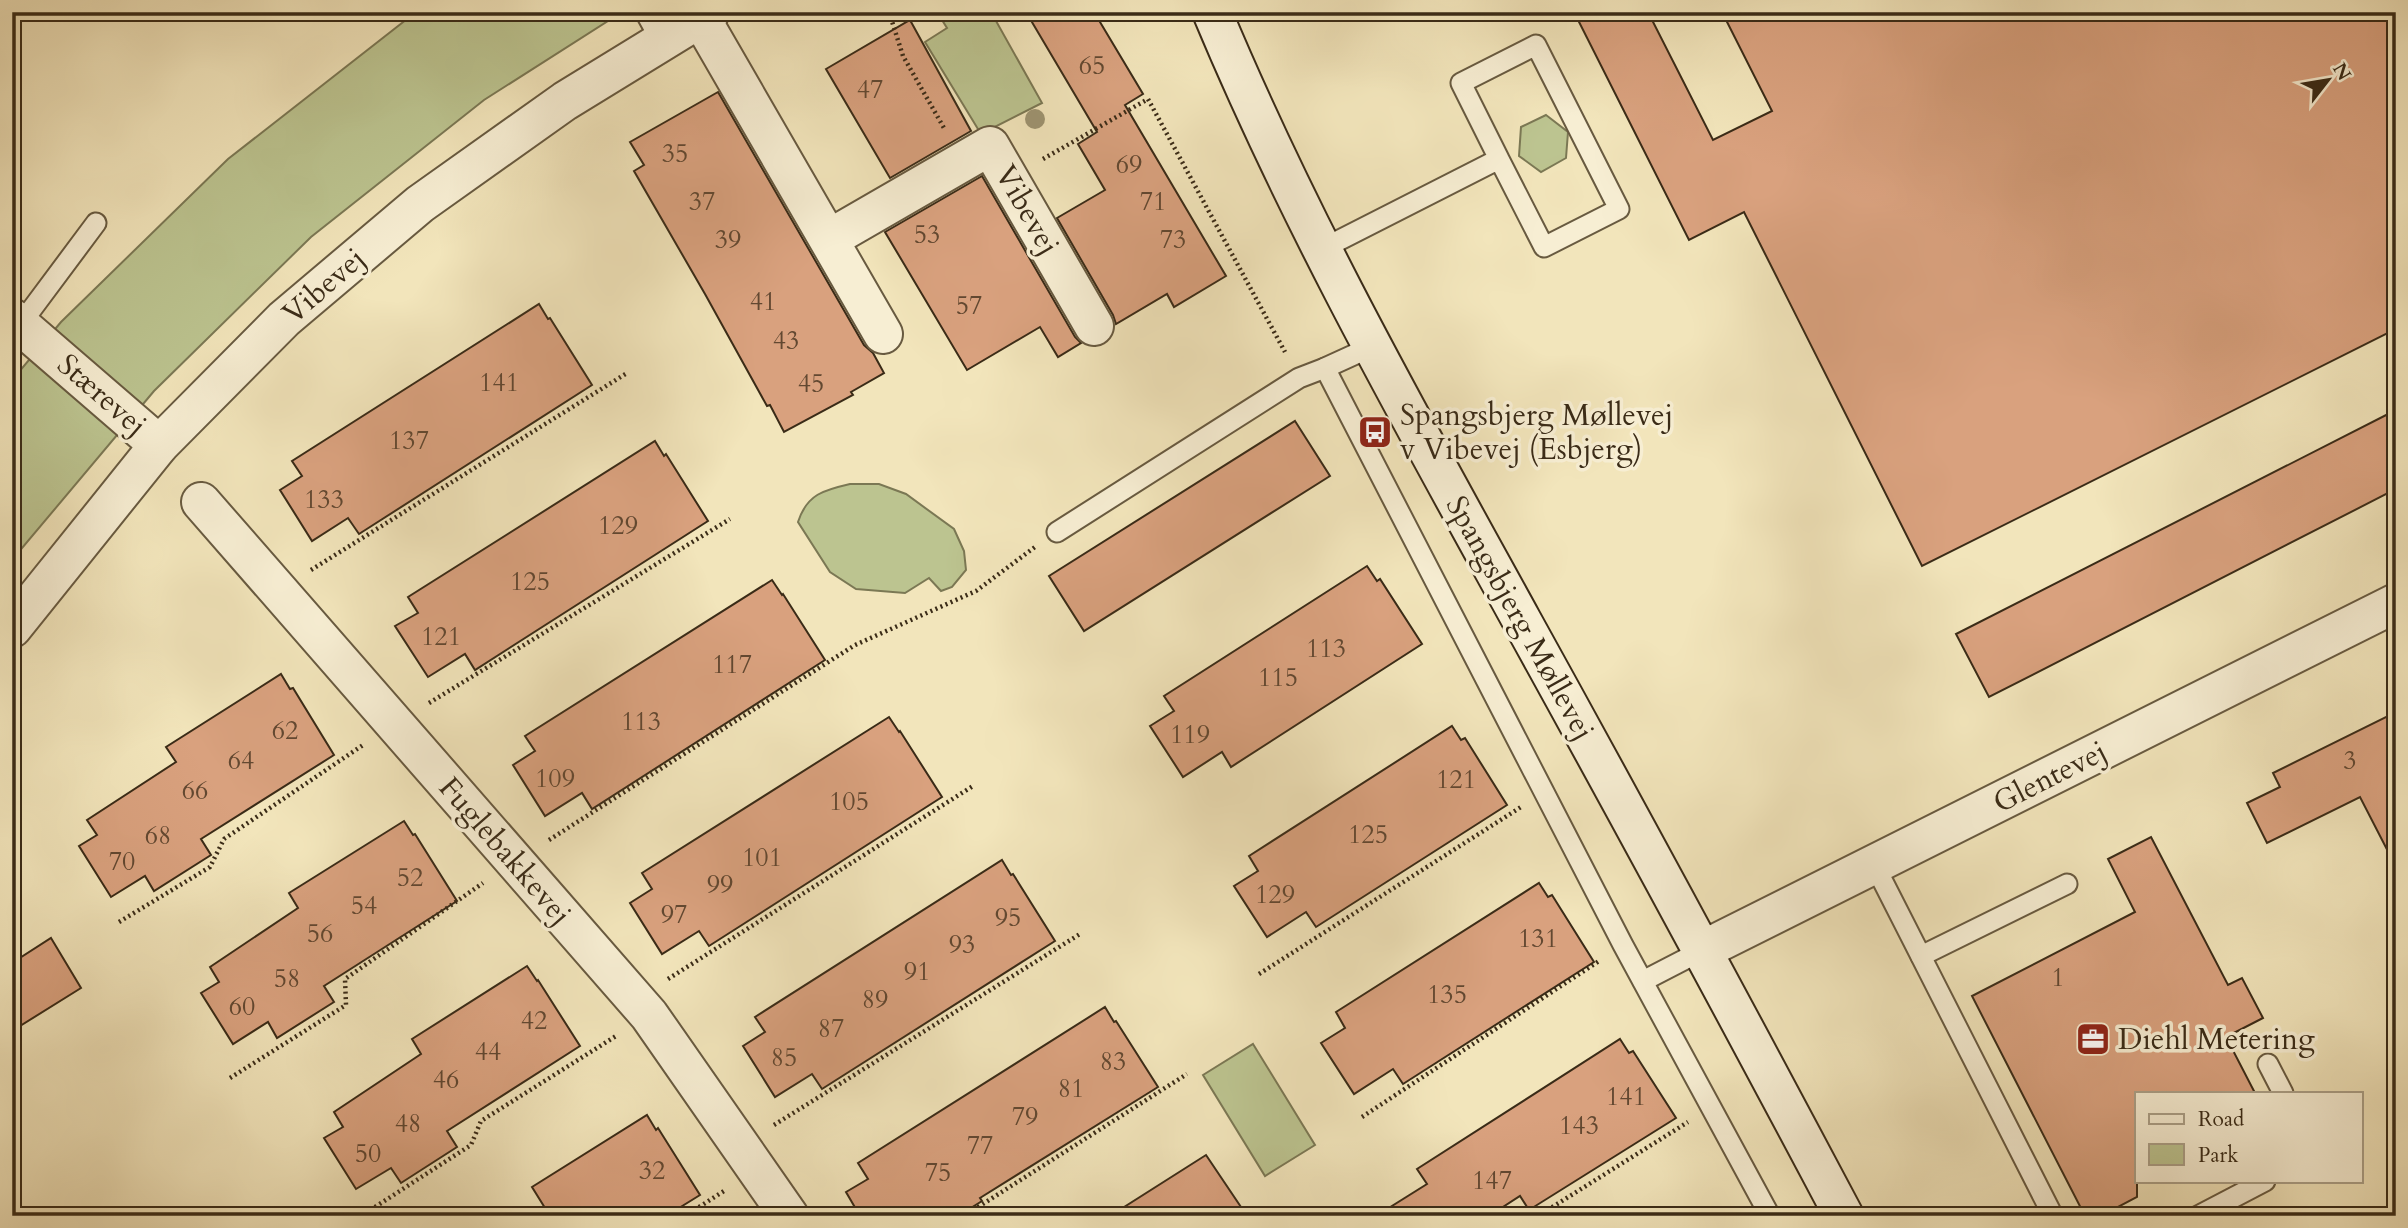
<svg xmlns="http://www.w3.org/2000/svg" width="2408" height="1228" font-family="Cardo,serif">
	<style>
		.green { fill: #bcc490; stroke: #7b7854; stroke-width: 2 }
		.building { fill: #d9a17e; stroke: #3a2b17; stroke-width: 2 }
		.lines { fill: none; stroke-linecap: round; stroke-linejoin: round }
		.lane-casing { stroke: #685a40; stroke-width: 23 }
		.street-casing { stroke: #685a40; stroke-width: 42 }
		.secondary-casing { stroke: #3a2b17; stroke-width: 42 }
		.path { stroke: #3a2b17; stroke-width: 4.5; stroke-dasharray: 2 3.5; stroke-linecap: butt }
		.lane { stroke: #f7eed3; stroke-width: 19 }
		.street { stroke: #f7eed3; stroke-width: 38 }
		.secondary { stroke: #f7eed3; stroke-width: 38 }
		.tree { fill: #9e9471 }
		.labels { text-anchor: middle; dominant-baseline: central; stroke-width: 7; stroke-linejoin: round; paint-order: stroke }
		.number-label { font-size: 26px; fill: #624831 }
		.street-label { font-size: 30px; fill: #3a2b17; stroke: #f7eed3 }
		.poi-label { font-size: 30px; fill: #3a2b17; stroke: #f7eed3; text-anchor: start }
	</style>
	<rect width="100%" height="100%" fill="#f2e5bb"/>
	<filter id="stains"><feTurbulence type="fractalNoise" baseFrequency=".00286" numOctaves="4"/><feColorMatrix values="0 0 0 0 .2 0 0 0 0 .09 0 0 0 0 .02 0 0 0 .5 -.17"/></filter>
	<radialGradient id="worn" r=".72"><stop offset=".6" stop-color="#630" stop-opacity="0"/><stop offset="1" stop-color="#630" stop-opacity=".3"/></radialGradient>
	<g class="green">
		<path d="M416,12H622L484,100L311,237L154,391L12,560V380L61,322L228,159Z"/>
		<path d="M937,12H991L1042,103L981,134L925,42L947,28Z"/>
		<path d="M1546,115L1568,132L1566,158L1541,172L1519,156L1521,127Z"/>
		<path d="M850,484H879L906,494L954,529L964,551L966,570L952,587L941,591L929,578L905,593L856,589L830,572L798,522C807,494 824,490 850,484Z"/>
		<path d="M1253,1044L1315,1145L1265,1176L1203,1075Z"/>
	</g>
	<g class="building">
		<path d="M1026,12H1094L1143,94L1125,105L1226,276L1174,307L1167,294L1116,324L1113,315L1057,218L1105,190L1078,144L1097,132Z"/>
		<path d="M1574,12H1648L1713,140L1772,111L1722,12H2396V329L1922,566L1744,212L1689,240Z"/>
		<path d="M910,20L971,131L890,178L826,69Z"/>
		<path d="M718,92L864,345L873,353L884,373L851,392L853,395L784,432L770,405L767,406L705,294L634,171L644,165L630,142Z"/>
		<path d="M982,176L1075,337L1081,343L1058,357L1040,327L967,370L885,232Z"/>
		<path d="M539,304L548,319L550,318L592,385L359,534L348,518L312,541L280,490L302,476L292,461Z"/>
		<path d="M2396,410V489L1989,697L1956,634Z"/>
		<path d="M1295,421L1330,476L1084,631L1049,576Z"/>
		<path d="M655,441L664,456L666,454L708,521L475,670L465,654L428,677L395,626L418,613L408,597Z"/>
		<path d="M1367,566L1377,581L1380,579L1422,644L1231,767L1222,752L1183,777L1150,726L1174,711L1164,696Z"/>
		<path d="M772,580L782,595L783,594L825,660L592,809L582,793L545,816L513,765L535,751L525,736Z"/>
		<path d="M281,674L290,689L293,688L334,755L201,839L211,855L154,891L145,876L111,897L79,846L97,835L87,820L176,762L166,747Z"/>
		<path d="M2396,712V867L2360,797L2267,843L2247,803L2280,787L2273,773Z"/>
		<path d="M889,717L899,732L900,731L942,797L709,946L699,931L662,954L630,903L652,889L642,873Z"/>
		<path d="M1452,726L1461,740L1465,738L1507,805L1316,927L1306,912L1267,937L1234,886L1258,871L1249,856Z"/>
		<path d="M404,821L413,835L415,834L457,901L324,986L334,1002L277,1038L268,1022L233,1044L201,993L219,982L210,967L298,908L289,893Z"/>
		<path d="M2151,837L2228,985L2242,978L2263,1018L2226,1037L2255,1093H2137V1197L2101,1216H2085L1972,996L2135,912L2108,859Z"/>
		<path d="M1002,860L1011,875L1013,874L1055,941L822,1089L812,1074L775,1097L743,1046L765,1032L755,1017Z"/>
		<path d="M1539,883L1548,897L1552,895L1594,962L1403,1084L1393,1069L1354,1094L1321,1043L1345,1028L1336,1012Z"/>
		<path d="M51,938L81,988L12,1031V963Z"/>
		<path d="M527,966L537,981L538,980L580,1046L447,1131L457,1147L401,1183L391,1168L356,1189L324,1138L343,1127L334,1112L421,1054L412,1039Z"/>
		<path d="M1105,1007L1114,1022L1116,1021L1158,1087L980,1198L982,1201L958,1216H860L846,1192L868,1179L858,1163Z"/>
		<path d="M1620,1039L1629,1053L1633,1051L1676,1118L1529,1210L1520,1196L1489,1216H1376L1427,1184L1417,1169Z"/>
		<path d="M647,1115L656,1130L658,1128L700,1195L666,1216H550L532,1187Z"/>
		<path d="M1206,1155L1247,1216H1110Z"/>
	</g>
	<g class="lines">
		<g class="lane-casing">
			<g id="lane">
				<path d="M645,12L661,41"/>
				<path d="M1322,249L1499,159L1544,247L1619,209L1536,45L1461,83L1499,159"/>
				<path d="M20,325L96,223"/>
				<path d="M1371,347L1325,368L1623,945L1770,1216"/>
				<path d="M1057,532L1299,378L1325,368"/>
				<path d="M1874,864L2053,1216"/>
				<path d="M1921,956L2067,884"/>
				<path d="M1643,981L1703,950"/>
				<path d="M2268,1064L2283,1093"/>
				<path d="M2198,1216L2265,1181"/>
			</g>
		</g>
		<g class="street-casing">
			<g id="street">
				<path d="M700,17L883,334"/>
				<path d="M829,239L990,146L1094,326"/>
				<path d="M12,318L159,445"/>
				<path d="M201,502L649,1015L789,1216"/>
				<path d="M12,628L159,445L284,319L420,204L565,101L710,12"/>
				<path d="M1703,950L2396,603"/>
			</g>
		</g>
		<g class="secondary-casing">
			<path id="secondary" d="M1212,12C1300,223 1412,421 1522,621C1631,818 1738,1016 1844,1216"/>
		</g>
		<g class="path">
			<path d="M889,12L903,56L944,128"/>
			<path d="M1043,159L1148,99L1285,352"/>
			<path d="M311,570L627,373"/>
			<path d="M429,703L730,519"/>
			<path d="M549,840L855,645L976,591L1035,547"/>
			<path d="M119,922L210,867L224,839L363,745"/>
			<path d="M1259,974L1521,807"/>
			<path d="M668,979L973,786"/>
			<path d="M230,1078L346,1005L345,979L483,883"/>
			<path d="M1362,1117L1599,961"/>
			<path d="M774,1125L1080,934"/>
			<path d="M361,1216L471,1145L481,1121L616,1036"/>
			<path d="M685,1216L724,1191"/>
			<path d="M964,1216L1187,1074"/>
			<path d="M1538,1216L1688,1122"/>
		</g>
		<use href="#lane" class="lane"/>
		<use href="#street" class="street"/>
		<use href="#secondary" class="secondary"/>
	</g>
	<circle class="tree" cx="1035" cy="119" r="10"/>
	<defs>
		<g id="bus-square" transform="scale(1.75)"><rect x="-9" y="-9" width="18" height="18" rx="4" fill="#8f2418" stroke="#f7eed3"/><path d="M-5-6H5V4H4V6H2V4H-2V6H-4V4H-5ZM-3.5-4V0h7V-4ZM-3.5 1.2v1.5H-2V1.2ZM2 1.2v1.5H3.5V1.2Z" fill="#fff"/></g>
		<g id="office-square" transform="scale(1.75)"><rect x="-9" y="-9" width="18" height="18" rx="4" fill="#8f2418" stroke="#f7eed3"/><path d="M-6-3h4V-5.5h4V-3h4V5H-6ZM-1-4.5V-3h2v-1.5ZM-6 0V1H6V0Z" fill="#fff"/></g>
	</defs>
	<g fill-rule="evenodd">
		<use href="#bus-square" x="1375" y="432"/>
		<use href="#office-square" x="2093" y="1039"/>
	</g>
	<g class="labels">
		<g class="number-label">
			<text x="1092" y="65">65</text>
			<text x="870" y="89">47</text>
			<text x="675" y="153">35</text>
			<text x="1129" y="164">69</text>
			<text x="702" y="201">37</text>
			<text x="1153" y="201">71</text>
			<text x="927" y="234">53</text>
			<text x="728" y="239">39</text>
			<text x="1173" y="239">73</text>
			<text x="763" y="301">41</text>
			<text x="969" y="305">57</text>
			<text x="786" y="340">43</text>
			<text x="499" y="382">141</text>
			<text x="811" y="383">45</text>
			<text x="409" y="440">137</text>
			<text x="324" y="499">133</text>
			<text x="618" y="525">129</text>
			<text x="530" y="581">125</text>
			<text x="441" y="636">121</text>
			<text x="1326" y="648">113</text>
			<text x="732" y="664">117</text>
			<text x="1278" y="677">115</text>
			<text x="641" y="721">113</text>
			<text x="285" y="730">62</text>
			<text x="1190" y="734">119</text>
			<text x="241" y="760">64</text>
			<text x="2350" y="760">3</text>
			<text x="555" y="778">109</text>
			<text x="1456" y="779">121</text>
			<text x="195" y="790">66</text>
			<text x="849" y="801">105</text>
			<text x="1368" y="834">125</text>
			<text x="158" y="835">68</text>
			<text x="762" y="857">101</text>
			<text x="122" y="861">70</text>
			<text x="410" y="877">52</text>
			<text x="720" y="884">99</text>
			<text x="1275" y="894">129</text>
			<text x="364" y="905">54</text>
			<text x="674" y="914">97</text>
			<text x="1008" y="917">95</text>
			<text x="320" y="933">56</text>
			<text x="1538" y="938">131</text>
			<text x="962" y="944">93</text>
			<text x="917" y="971">91</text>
			<text x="2058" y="977">1</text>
			<text x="287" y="978">58</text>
			<text x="1447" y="994">135</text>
			<text x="875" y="999">89</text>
			<text x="242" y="1006">60</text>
			<text x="534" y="1020">42</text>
			<text x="831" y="1028">87</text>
			<text x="488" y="1051">44</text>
			<text x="784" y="1057">85</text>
			<text x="1113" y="1061">83</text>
			<text x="446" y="1079">46</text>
			<text x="1071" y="1088">81</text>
			<text x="1626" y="1096">141</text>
			<text x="1025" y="1116">79</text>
			<text x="408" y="1123">48</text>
			<text x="1579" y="1125">143</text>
			<text x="980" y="1145">77</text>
			<text x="368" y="1153">50</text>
			<text x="652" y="1170">32</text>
			<text x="938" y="1172">75</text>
			<text x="1492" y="1180">147</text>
		</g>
		<g class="street-label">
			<text transform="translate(1027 210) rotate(60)">Vibevej</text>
			<text transform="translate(324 286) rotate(-41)">Vibevej</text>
			<text transform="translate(102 395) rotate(41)">Stærevej</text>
			<text transform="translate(1520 618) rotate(61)">Spangsbjerg Møllevej</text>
			<text transform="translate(2050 777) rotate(-27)">Glentevej</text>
			<text transform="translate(505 851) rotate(49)">Fuglebakkevej</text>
		</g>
		<g class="poi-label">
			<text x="1400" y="415">Spangsbjerg Møllevej<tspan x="1400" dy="34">v Vibevej (Esbjerg)</tspan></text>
			<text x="2118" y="1039">Diehl Metering</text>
		</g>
	</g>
	<rect width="2408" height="1228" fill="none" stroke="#f2e5bb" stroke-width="42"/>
	<rect x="14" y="14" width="2380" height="1200" fill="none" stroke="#3a2b17" stroke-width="3.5"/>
	<rect x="21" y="21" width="2366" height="1186" fill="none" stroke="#3a2b17" stroke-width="2"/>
	<rect x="2135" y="1092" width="228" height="91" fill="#f7eed3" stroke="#aba088" stroke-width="2"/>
	<rect x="2149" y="1114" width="35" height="10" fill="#f7eed3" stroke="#aba088" stroke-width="2"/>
	<text x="2198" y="1126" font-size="21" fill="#3a2b17">Road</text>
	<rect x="2149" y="1144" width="35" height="21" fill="#bcc490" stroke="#aba088" stroke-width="2"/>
	<text x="2198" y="1162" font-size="21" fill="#3a2b17">Park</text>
	<g transform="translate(2328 80) rotate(59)" stroke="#f7eed3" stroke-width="5" paint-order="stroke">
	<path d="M0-5L12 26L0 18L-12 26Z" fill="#3a2b17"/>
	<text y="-10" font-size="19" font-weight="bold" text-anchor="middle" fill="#3a2b17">N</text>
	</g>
	<rect width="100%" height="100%" filter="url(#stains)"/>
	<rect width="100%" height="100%" fill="url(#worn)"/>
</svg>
